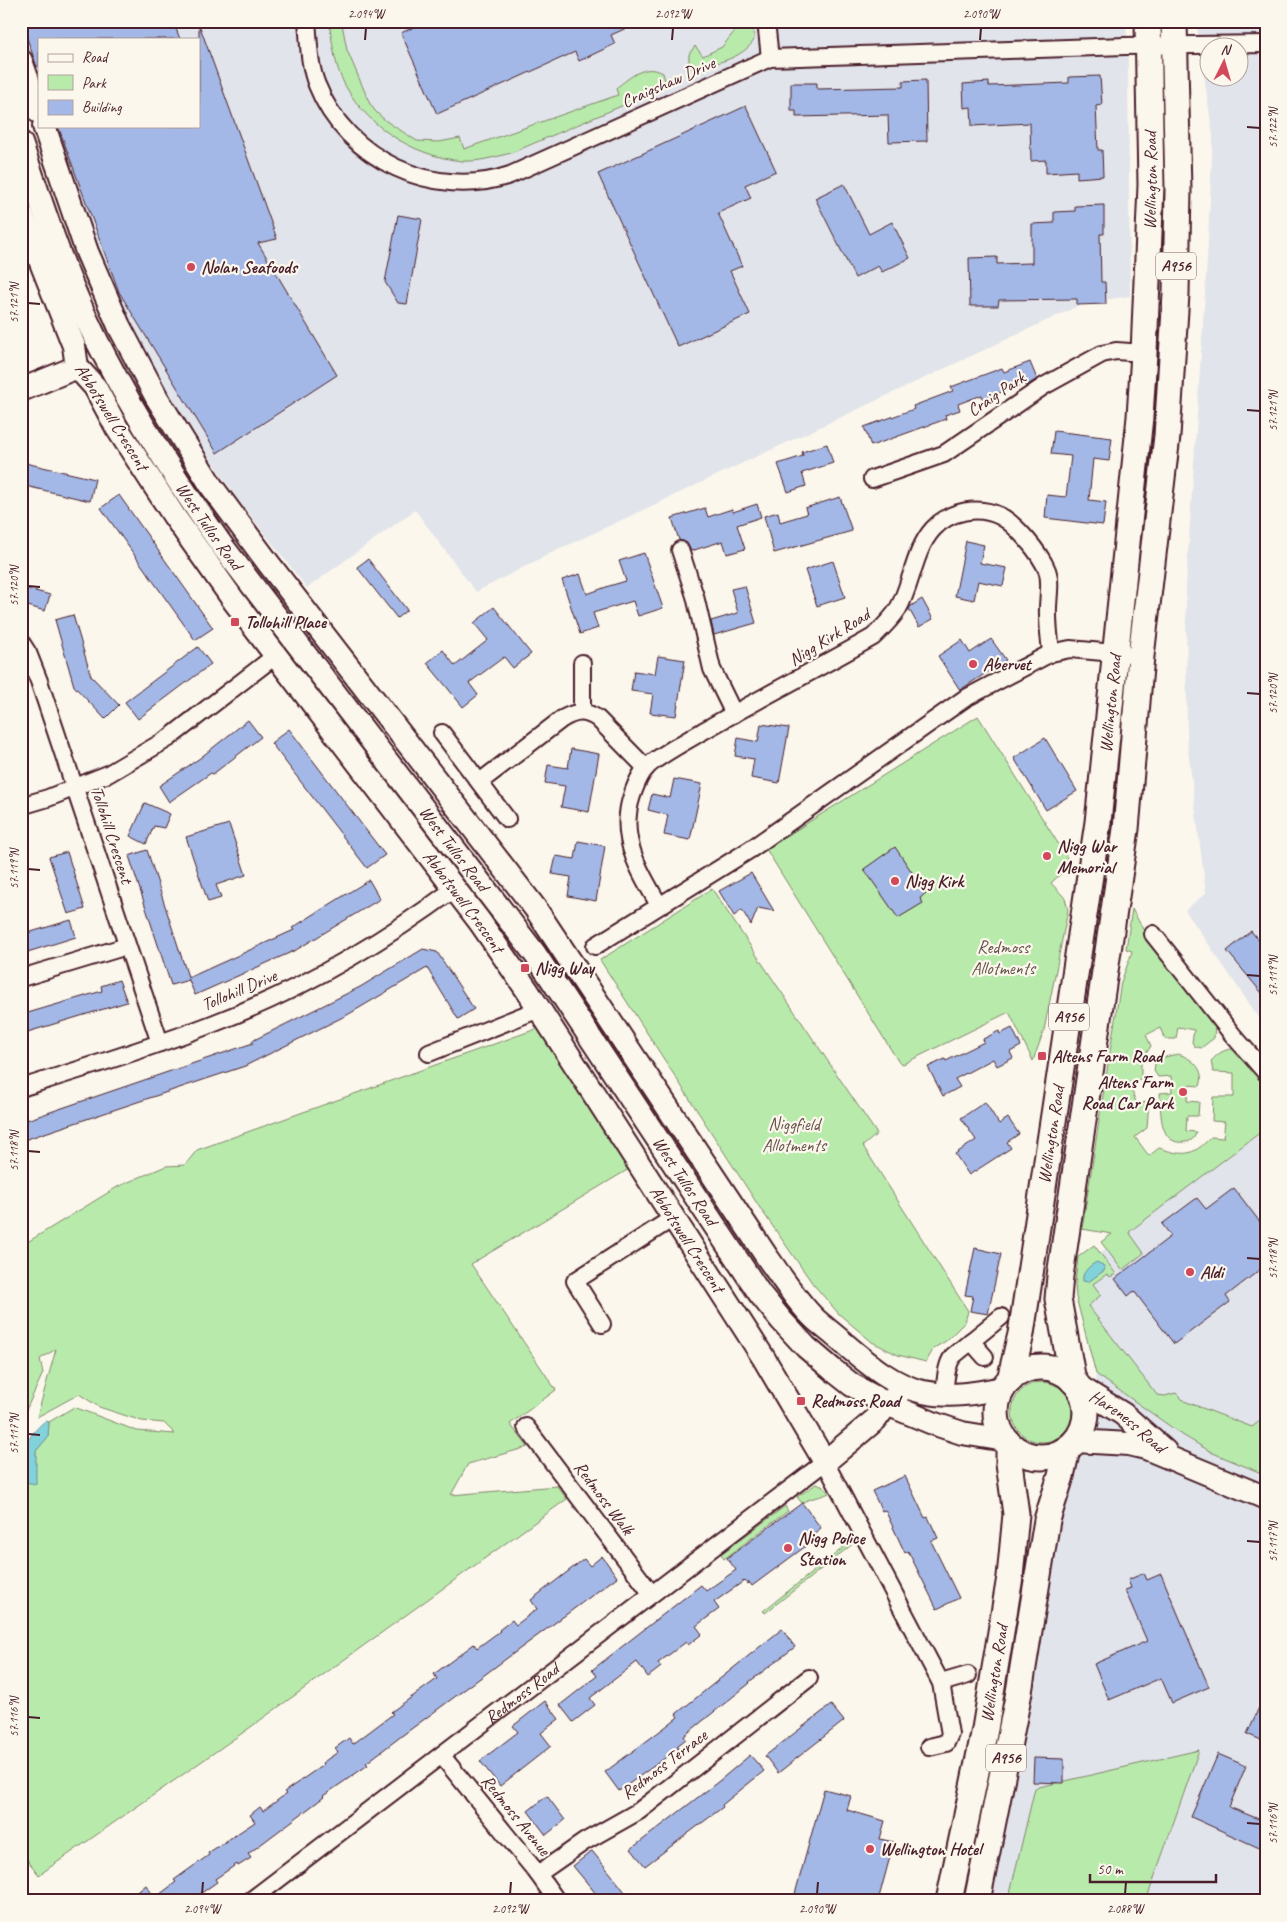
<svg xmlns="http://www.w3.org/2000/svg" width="1287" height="1922" font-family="Caveat,sans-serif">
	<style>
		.built { fill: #e1e4ea; fill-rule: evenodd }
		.green { fill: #b8ebab; stroke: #81856b }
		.water { fill: #82d2dc; stroke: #6c8a95 }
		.building { fill: #a3b8e6; stroke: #4a1f2b }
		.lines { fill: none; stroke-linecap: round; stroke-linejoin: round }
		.street-casing { stroke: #4a1f2b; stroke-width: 20 }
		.secondary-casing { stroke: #4a1f2b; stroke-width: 26 }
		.primary-casing { stroke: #4a1f2b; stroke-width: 29 }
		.street { stroke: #fbf7ec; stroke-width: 16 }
		.secondary { stroke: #fbf7ec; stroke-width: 22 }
		.primary { stroke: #fbf7ec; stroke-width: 25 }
		.ticks { fill: none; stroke: #4a1f2b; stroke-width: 2 }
		.poi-dot { fill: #d1495b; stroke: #fbf7ec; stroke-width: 2 }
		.labels { text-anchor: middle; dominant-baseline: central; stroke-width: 4.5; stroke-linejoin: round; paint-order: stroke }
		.shield { fill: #fbf7ec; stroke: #7f6065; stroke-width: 1 }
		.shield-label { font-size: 16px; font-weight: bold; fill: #4a1f2b }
		.street-label { font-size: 18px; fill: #4a1f2b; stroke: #fbf7ec }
		.poi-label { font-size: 18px; font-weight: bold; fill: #4a1f2b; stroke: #fbf7ec; text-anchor: start }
		.park-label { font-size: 18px; fill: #66524b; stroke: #fbf7ec }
		.neatline { fill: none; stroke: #4a1f2b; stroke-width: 2 }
		.ticks-label { font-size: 12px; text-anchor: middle; fill: #4a1f2b }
	</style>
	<rect width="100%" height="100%" fill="#fbf7ec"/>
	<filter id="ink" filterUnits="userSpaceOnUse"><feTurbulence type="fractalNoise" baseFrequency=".02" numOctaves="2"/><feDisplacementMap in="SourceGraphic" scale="10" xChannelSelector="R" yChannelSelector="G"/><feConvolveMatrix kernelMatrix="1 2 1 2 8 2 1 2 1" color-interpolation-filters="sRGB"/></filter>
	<g filter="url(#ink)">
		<g class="built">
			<path d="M21,21H1126L1128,66L1130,296L1084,303L549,554L476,592L415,510L307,588L236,497L167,395L116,300L50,126H199V39H39V92L21,38Z"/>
			<path d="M1196,21H1266V1028L1185,910L1206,893L1187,742L1186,585L1207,261L1213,136ZM1210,48H1240V78H1210Z"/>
			<path d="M1266,1128V1901H977L1067,1449L1092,1439L1096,1374L1075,1284L1078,1257L1094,1245L1101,1253Z"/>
		</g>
		<g class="green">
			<path d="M329,21H337V24H342L347,50L370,104L376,112L386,121L417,141L439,142L460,138L464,149L618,95L616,88C631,77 644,63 663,73L665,80L659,90L511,153C495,157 479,162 462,161C412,156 362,124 341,77C334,60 332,40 329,21Z"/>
			<path d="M743,21H752L754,40C742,60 710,65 689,69V54L695,46L703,56L722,47Z"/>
			<path d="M978,716L1071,864L1051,883L1065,898L1068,910L1044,1030L1033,1061L1009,1012L903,1064L898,1061L766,849Z"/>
			<path d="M712,889L877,1134L863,1146L968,1311L965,1322L946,1341L934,1348L926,1362L898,1355L872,1342L839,1314L813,1284L760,1208L600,960Z"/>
			<path d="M1132,909L1156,953L1215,1026L1214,1038L1201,1048L1194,1046L1192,1042L1194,1030L1178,1027L1176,1039H1165L1160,1028L1146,1035L1151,1046L1141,1061V1079L1129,1083L1137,1105L1149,1101L1147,1128L1135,1137L1149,1156L1159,1148C1184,1156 1192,1157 1211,1137L1223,1138L1225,1122L1212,1121L1213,1097H1234V1073L1213,1072L1211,1061C1218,1054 1223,1049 1234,1049L1266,1087V1128L1129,1232L1144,1253L1122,1270L1101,1242L1112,1234L1082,1229L1121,982L1131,955L1132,951L1126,949Z"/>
			<path d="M539,1028L629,1169L471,1264L556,1390L510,1424L528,1447L468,1464L451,1495L557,1486L567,1499L248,1729L39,1875L21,1852V1473L25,1482L35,1464L36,1451L48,1436L49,1422L74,1407L137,1431L175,1434L164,1423L142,1421L99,1407L79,1394L37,1417L56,1349L40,1359L43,1373L21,1421V1246L119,1186L166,1166L185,1165L197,1150Z"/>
			<path d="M1178,1054C1192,1058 1206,1070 1200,1086L1188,1085L1187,1101L1199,1102L1198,1116H1187L1186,1131L1196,1132C1195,1138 1192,1141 1185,1142C1158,1146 1161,1110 1160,1093L1172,1092L1171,1076L1158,1077L1154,1071L1155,1064L1160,1058Z"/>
			<path d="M1094,1245L1116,1274L1110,1277L1107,1274L1093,1284L1101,1295L1088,1306L1157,1395L1165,1396L1176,1393L1184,1401L1252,1427L1265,1417L1266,1475L1213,1453L1184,1436L1096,1374L1076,1297L1075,1284L1078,1257Z"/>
			<circle cx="1042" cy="1412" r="30"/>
			<path d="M816,1484L822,1485L829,1493C819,1498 811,1497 802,1503L797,1497Z"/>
			<path d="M785,1506L788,1511L724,1559L721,1554Z"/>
			<path d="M851,1536L854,1543L765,1613L763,1611L843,1548L841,1543L847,1537Z"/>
			<path d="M1199,1750L1146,1901H1008L1035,1788Z"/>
		</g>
		<g class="water">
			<path d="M1097,1262L1104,1266L1105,1270L1088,1282L1083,1281C1081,1273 1090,1265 1097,1262Z"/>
			<path d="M45,1421L49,1422L48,1437L36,1451V1484L25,1482C15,1458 26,1437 45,1421Z"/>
		</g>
		<g class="building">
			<path d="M21,21H173L180,39H39V66L37,67Z"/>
			<path d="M427,21H642L611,35L615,44L579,61L575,52L437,114L401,33Z"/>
			<path d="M199,27H200L277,239L258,243L337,375L217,453L119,292L58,126H199Z"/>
			<path d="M1100,76L1102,105L1096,106L1098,150H1102L1103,176L1077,178V171L1046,173V160L1031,161L1030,123L972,126L971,107L964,108L963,84L989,82V86L1069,83V77Z"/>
			<path d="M926,80L927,141L889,142L888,115L796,117V111H791V83H817V89L903,87V81Z"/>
			<path d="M746,106L776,171L745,185L751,198L718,213L742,266L730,271L750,314L678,347L598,174Z"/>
			<path d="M844,184L869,234L892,222L910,258L882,272L878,266L855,278L815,198Z"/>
			<path d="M1104,205V234H1100L1101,282H1105L1106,304L1077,305V299L999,300L998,306H970L969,258L997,257V264L1032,263V224L1054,223V212L1075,211V206Z"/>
			<path d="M398,215L422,219L407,304L398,303L385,282Z"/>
			<path d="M1030,362L1037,379L1026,386H1025L1024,384L983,399L982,395L958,404L960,410L945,415L946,419L871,446L864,427L914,409L913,406L953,391L951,387L1002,368L1004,372Z"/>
			<path d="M1054,431L1112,438L1109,461L1093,459L1089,500L1106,502L1103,525L1045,518L1047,495L1066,497L1071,456L1051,454Z"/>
			<path d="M827,444L833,463L802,473L806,486L788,492L778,464L803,456L802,452Z"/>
			<path d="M21,462L95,479L90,501L21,485Z"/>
			<path d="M119,495L213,628L195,640L101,508Z"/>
			<path d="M840,497L852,531L774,553L764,516L778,512L780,522L807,514L805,508Z"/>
			<path d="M757,504L761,517L737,525L745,549L727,554L723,541L691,551L687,543L679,540L672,518L705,508L708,517L732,509L733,512Z"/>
			<path d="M966,541L984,545L980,563L1007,568L1003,586L978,581L974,600L955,596Z"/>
			<path d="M644,553L663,608L638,616L633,601L593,613L598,628L580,634L562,580L580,574L587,594L609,586L626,581L619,561Z"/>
			<path d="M368,559L407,610L397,618L357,567Z"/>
			<path d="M833,561L845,597L817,606L805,570Z"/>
			<path d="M745,586L756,623L714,635L711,621L738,613L731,589Z"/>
			<path d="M21,587L50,595L45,611L21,604Z"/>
			<path d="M922,599L933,619L919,627L909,609L911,606Z"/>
			<path d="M494,607L531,654L513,668L504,657L469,683L478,695L463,707L427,663L443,650L455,666L488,640L474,623Z"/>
			<path d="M73,615L91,676L119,705L105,719L74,686L55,620Z"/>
			<path d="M991,639L1006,660L960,690L938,656L962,640L970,653Z"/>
			<path d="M198,647L211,664L138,719L125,702Z"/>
			<path d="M658,656L685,660L676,716L650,713L653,694L631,691L634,671L655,674Z"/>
			<path d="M248,720L261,737L213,774L211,773L169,802L159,786L200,758Z"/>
			<path d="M761,724L789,728L779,783L751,778L754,759L735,756L738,738L758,742Z"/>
			<path d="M289,729L385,855L367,868L271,743Z"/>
			<path d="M1045,738L1077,791L1046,810L1014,758Z"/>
			<path d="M571,749L599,754L589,812L561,807L565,786L545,783L548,765L568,768Z"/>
			<path d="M674,779L702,784L690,840L664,835L668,815L648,810L652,794L670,798Z"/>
			<path d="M145,803L170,814L164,828L154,826L146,844L130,836Z"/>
			<path d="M229,824L246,875L216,885L221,898L208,902L186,837Z"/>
			<path d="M578,841L605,846L596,901L568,896L571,877L552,874L556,856L575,859Z"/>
			<path d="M895,847L926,893L920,898L923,903L898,918L864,869Z"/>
			<path d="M147,850L189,980L171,985L129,856Z"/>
			<path d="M67,852L85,909L68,914L49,857Z"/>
			<path d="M751,873L774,911L758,908L751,925L742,910L734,916L719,891Z"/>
			<path d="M369,880L380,899L296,950L195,995L188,978L294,930L292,928Z"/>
			<path d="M71,920L76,937L21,954V935Z"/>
			<path d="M1251,931L1266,949V998L1227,951Z"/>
			<path d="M423,949L437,952L474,1009L458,1019L427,968L349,1014L245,1066L21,1141V1122L253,1043L252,1041L360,987Z"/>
			<path d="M119,980L127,1002L21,1034V1015L102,991L101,986Z"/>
			<path d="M1012,1028L1021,1046L1010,1052L1013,1058L997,1066L993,1059L955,1079L960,1087L943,1096L928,1067L945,1059L946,1061L984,1042L983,1039L999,1031L1000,1034Z"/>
			<path d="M985,1102L999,1124L1008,1118L1019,1134L1007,1142L1011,1148L969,1175L955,1154L976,1140L961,1118Z"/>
			<path d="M1234,1188L1266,1230V1265L1226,1296L1230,1302L1174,1344L1134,1291L1128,1296L1115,1279L1171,1236L1162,1224L1197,1198L1206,1209Z"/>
			<path d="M975,1248L1001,1254L988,1314L970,1311L973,1296L965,1295Z"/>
			<path d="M905,1476L925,1518L928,1517L938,1538L931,1541L959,1598L937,1609L908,1551L905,1553L885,1510L882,1511L872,1491Z"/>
			<path d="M802,1503L821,1528L803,1542L806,1546L752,1586L749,1582L747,1584L744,1581L714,1602L719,1609L696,1626L702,1634L688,1645L686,1642L658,1663L661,1667L648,1677L637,1662L590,1698L595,1705L573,1722L560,1705L597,1676L592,1670L701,1585L706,1591L736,1570L727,1558Z"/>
			<path d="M602,1556L617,1577L403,1735L366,1763L368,1765L323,1796L324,1797L248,1854L251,1858L238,1866L237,1864L215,1879L217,1882L190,1901H127L146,1885L155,1898L176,1882L174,1880L209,1855L208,1853L255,1822L250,1815L260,1807L263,1811L286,1794L284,1792L323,1765L322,1763L338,1752L335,1748L349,1738L353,1744L393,1714L391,1712L437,1679L434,1674L474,1644L477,1648L500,1631L499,1630L512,1620L516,1625L537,1609L531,1600L584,1559L590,1566Z"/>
			<path d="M1144,1573L1147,1580L1161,1574L1209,1687L1172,1703L1161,1678L1109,1700L1094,1664L1147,1641L1125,1590L1131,1588L1128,1580Z"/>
			<path d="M782,1629L795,1647L749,1682L750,1683L684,1736L686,1739L677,1746L679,1748L619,1791L605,1772L664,1728L678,1717L676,1714Z"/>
			<path d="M1266,1692V1742L1247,1734Z"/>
			<path d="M545,1701L559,1719L541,1733L551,1746L500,1786L480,1761L518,1732L513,1726Z"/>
			<path d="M831,1705L844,1721L778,1773L765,1756Z"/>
			<path d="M1218,1754L1246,1766L1229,1807L1266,1822V1851L1191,1817Z"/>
			<path d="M750,1755L764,1771L722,1805L723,1807L645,1866L631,1849L719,1781Z"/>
			<path d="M1034,1758L1064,1759V1783L1033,1782Z"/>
			<path d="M824,1789L851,1796L847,1810L885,1821L880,1839L894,1842L878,1901H818L795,1894Z"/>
			<path d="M547,1796L565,1820L546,1835L528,1811Z"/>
			<path d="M592,1851L611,1874L632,1901H602L573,1866Z"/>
		</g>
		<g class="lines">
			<g class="street-casing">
				<g id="street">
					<path d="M307,21C309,42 309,66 317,85C346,159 434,201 510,175L770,58L1125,46L1266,44"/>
					<path d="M766,21L770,58"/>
					<path d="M872,479L944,454L1044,386L1102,354L1116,351L1144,353"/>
					<path d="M680,550L695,596L712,669L734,714"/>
					<path d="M21,642L28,653L39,681L160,1043"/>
					<path d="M582,712V663"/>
					<path d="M442,733L507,819"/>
					<path d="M481,781L562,719C576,711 585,710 598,719L646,768"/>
					<path d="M21,806L48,798L108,774L169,738L275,656"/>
					<path d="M659,905C643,877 624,848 628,814C629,801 637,778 646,768C654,758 690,739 703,731C759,699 817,669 873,637C882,628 891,620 898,609C912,584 914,550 933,529C949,511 978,505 1000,516C1016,524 1040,553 1047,570C1052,583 1047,601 1048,615C1048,628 1050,641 1051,653"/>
					<path d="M1153,934L1232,1034L1266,1073"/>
					<path d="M595,946L751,849L964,699L1051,653L1070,649L1125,654"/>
					<path d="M21,978L127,946"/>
					<path d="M429,1053L539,1009"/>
					<path d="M21,1088C85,1068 150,1048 212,1024C297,992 381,943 454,889"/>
					<path d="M602,1324L575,1281L673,1218"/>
					<path d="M971,1341L985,1357"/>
					<path d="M944,1395C946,1382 945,1367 953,1356L1001,1317"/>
					<path d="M526,1427L651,1593"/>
					<path d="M941,1683L968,1675"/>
					<path d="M442,1756L538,1874L557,1901"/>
					<path d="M538,1874L584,1842L639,1811L809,1678"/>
					<path id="s1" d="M250,1901L825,1462L941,1683L950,1734L946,1743L929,1747"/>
				</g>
			</g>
			<g class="secondary-casing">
				<g id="secondary">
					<path d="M21,61L39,112"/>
					<path d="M44,126L87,252L119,326L157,398L212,487L269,564L535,908L767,1257C782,1278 797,1302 816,1320C824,1327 832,1333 840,1340C865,1361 891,1385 923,1392C950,1398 977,1393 1003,1388"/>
					<path id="s2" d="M21,143C43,208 64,274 94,335C131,410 175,479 223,547L535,954L760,1294L782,1321L806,1347L833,1370L852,1385L887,1404L935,1424L962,1433L1005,1440"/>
					<path id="s3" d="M21,212L74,346L77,367L95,387L117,428L174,516L234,601L480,922L527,990L763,1357L825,1462L876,1419L887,1404L898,1394"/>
					<path d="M21,390L77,367"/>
					<path id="s4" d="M1078,1386L1123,1414L1165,1451"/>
					<path d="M1076,1441L1129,1444L1146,1448L1266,1498"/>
				</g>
			</g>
			<g class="primary-casing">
				<g id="primary">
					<circle cx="1041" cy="1412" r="45"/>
					<path id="s5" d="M1010,1380L1021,1334L1098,822L1140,417L1144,353L1151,185L1148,21"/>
					<path d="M1073,1381L1058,1299L1060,1276L1126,829L1141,656L1167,436L1176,294L1178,190L1174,21"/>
					<path id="s6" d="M949,1901L985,1729L1010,1577L1016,1514L1009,1463V1444"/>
					<path d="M977,1901L1019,1692L1047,1520L1061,1476L1067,1449"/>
				</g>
			</g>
			<use href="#street" class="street"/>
			<use href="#secondary" class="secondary"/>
			<use href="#primary" class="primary"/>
		</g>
	</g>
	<path class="ticks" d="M365,40L366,28M672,40L673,28M980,40L981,28M1247,127L1260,128M28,303L40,304M1247,410L1260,411M28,586L40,587M1247,693L1260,694M28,869L40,870M1247,975L1260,976M28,1151L40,1152M1247,1258L1260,1259M28,1434L40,1435M1247,1541L1260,1542M28,1717L40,1718M1247,1823L1260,1824M202,1894L203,1882M510,1894L511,1882M817,1894L818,1882M1125,1894L1126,1882"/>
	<g class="poi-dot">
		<circle cx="191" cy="267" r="5"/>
		<rect x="230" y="617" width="10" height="10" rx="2.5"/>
		<circle cx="973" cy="664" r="5"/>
		<circle cx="1047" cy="856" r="5"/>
		<circle cx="895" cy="881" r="5"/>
		<rect x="520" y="963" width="10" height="10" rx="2.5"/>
		<rect x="1037" y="1051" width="10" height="10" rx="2.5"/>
		<circle cx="1183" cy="1092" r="5"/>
		<circle cx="1190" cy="1272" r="5"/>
		<rect x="796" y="1396" width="10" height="10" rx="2.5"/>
		<circle cx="788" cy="1548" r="5"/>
		<circle cx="870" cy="1849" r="5"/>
	</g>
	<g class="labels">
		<g class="shield">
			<rect x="1156" y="252.5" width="40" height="27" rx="4"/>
			<rect x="1049" y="1003.5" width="40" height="27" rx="4"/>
			<rect x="986" y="1744.5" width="40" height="27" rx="4"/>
		</g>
		<g class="shield-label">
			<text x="1176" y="266">A956</text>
			<text x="1069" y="1017">A956</text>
			<text x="1006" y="1758">A956</text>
		</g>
		<g class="street-label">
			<text transform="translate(668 82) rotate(-24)">Craigshaw Drive</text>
			<text stroke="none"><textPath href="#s5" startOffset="1209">Wellington Road</textPath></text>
			<text transform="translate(996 394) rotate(-34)">Craig Park</text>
			<text transform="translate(112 417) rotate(58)">Abbotswell Crescent</text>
			<text stroke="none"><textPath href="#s2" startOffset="429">West Tullos Road</textPath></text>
			<text transform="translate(829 637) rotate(-32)">Nigg Kirk Road</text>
			<text stroke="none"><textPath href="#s5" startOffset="684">Wellington Road</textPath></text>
			<text transform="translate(112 835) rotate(72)">Tollohill Crescent</text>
			<text stroke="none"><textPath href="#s2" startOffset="834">West Tullos Road</textPath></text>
			<text stroke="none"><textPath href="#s3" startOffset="826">Abbotswell Crescent</textPath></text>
			<text transform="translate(239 990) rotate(-23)">Tollohill Drive</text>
			<text stroke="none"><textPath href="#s5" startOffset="249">Wellington Road</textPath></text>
			<text stroke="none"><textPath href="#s2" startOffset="1239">West Tullos Road</textPath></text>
			<text stroke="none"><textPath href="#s3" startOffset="1231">Abbotswell Crescent</textPath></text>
			<text stroke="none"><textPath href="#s4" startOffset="61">Hareness Road</textPath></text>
			<text transform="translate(604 1498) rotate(53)">Redmoss Walk</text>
			<text stroke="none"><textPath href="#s6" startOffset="232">Wellington Road</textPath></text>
			<text stroke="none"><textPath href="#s1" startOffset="342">Redmoss Road</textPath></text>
			<text transform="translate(664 1764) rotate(-37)">Redmoss Terrace</text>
			<text transform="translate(516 1815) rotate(51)">Redmoss Avenue</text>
		</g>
		<g class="poi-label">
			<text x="201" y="267">Nolan Seafoods</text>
			<text x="245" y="622">Tollohill Place</text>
			<text x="983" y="664">Abervet</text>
			<text x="1057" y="846">Nigg War<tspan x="1057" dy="21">Memorial</tspan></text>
			<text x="905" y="881">Nigg Kirk</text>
			<text x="535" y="968">Nigg Way</text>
			<text x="1052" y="1056">Altens Farm Road</text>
			<text x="1173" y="1082" text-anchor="end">Altens Farm<tspan x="1173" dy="21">Road Car Park</tspan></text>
			<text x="1200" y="1272">Aldi</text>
			<text x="811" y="1401">Redmoss Road</text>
			<text x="798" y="1538">Nigg Police<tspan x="798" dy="21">Station</tspan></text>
			<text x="880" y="1849">Wellington Hotel</text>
		</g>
		<g class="park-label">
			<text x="1003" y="947">Redmoss<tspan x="1003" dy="21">Allotments</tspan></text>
			<text x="794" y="1124">Niggfield<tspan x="794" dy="21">Allotments</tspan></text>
		</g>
	</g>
	<rect width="1287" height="1922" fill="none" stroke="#fbf7ec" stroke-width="55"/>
	<rect x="38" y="38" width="162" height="90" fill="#fbf7ec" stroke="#b4a19f"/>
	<rect x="48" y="54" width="25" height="8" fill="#fbf7ec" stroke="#b4a19f"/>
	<text x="82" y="62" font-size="15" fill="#4a1f2b">Road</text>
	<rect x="48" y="75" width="25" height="15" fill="#b8ebab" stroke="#b4a19f"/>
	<text x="82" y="88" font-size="15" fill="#4a1f2b">Park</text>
	<rect x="48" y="100" width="25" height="15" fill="#a3b8e6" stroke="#b4a19f"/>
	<text x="82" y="112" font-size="15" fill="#4a1f2b">Building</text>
	<g transform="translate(1224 62) rotate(5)"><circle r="24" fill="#fbf7ec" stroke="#b4a19f"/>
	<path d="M0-4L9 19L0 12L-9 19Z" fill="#d1495b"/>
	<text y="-8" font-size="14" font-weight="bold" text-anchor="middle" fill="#4a1f2b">N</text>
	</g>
	<path d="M1090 1874v8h126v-8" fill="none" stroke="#4a1f2b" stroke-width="2.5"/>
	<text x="1097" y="1874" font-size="15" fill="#4a1f2b" stroke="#fbf7ec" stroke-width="4" paint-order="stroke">50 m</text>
	<rect x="28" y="28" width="1232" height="1866" class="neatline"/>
	<g class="ticks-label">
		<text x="366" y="18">2.094°W</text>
		<text x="673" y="18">2.092°W</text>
		<text x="981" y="18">2.090°W</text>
		<text transform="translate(1273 128) rotate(-90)" y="4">57.122°N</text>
		<text transform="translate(14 303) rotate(-90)" y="4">57.121°N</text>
		<text transform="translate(1273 411) rotate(-90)" y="4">57.121°N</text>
		<text transform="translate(14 586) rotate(-90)" y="4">57.120°N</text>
		<text transform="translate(1273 694) rotate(-90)" y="4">57.120°N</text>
		<text transform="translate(14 869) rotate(-90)" y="4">57.119°N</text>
		<text transform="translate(1273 976) rotate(-90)" y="4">57.119°N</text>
		<text transform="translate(14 1151) rotate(-90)" y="4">57.118°N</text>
		<text transform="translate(1273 1259) rotate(-90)" y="4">57.118°N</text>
		<text transform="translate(14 1434) rotate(-90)" y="4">57.117°N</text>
		<text transform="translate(1273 1542) rotate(-90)" y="4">57.117°N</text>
		<text transform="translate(14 1717) rotate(-90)" y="4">57.116°N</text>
		<text transform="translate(1273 1824) rotate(-90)" y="4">57.116°N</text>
		<text x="202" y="1913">2.094°W</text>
		<text x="510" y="1913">2.092°W</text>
		<text x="817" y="1913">2.090°W</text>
		<text x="1125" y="1913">2.088°W</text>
	</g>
</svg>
